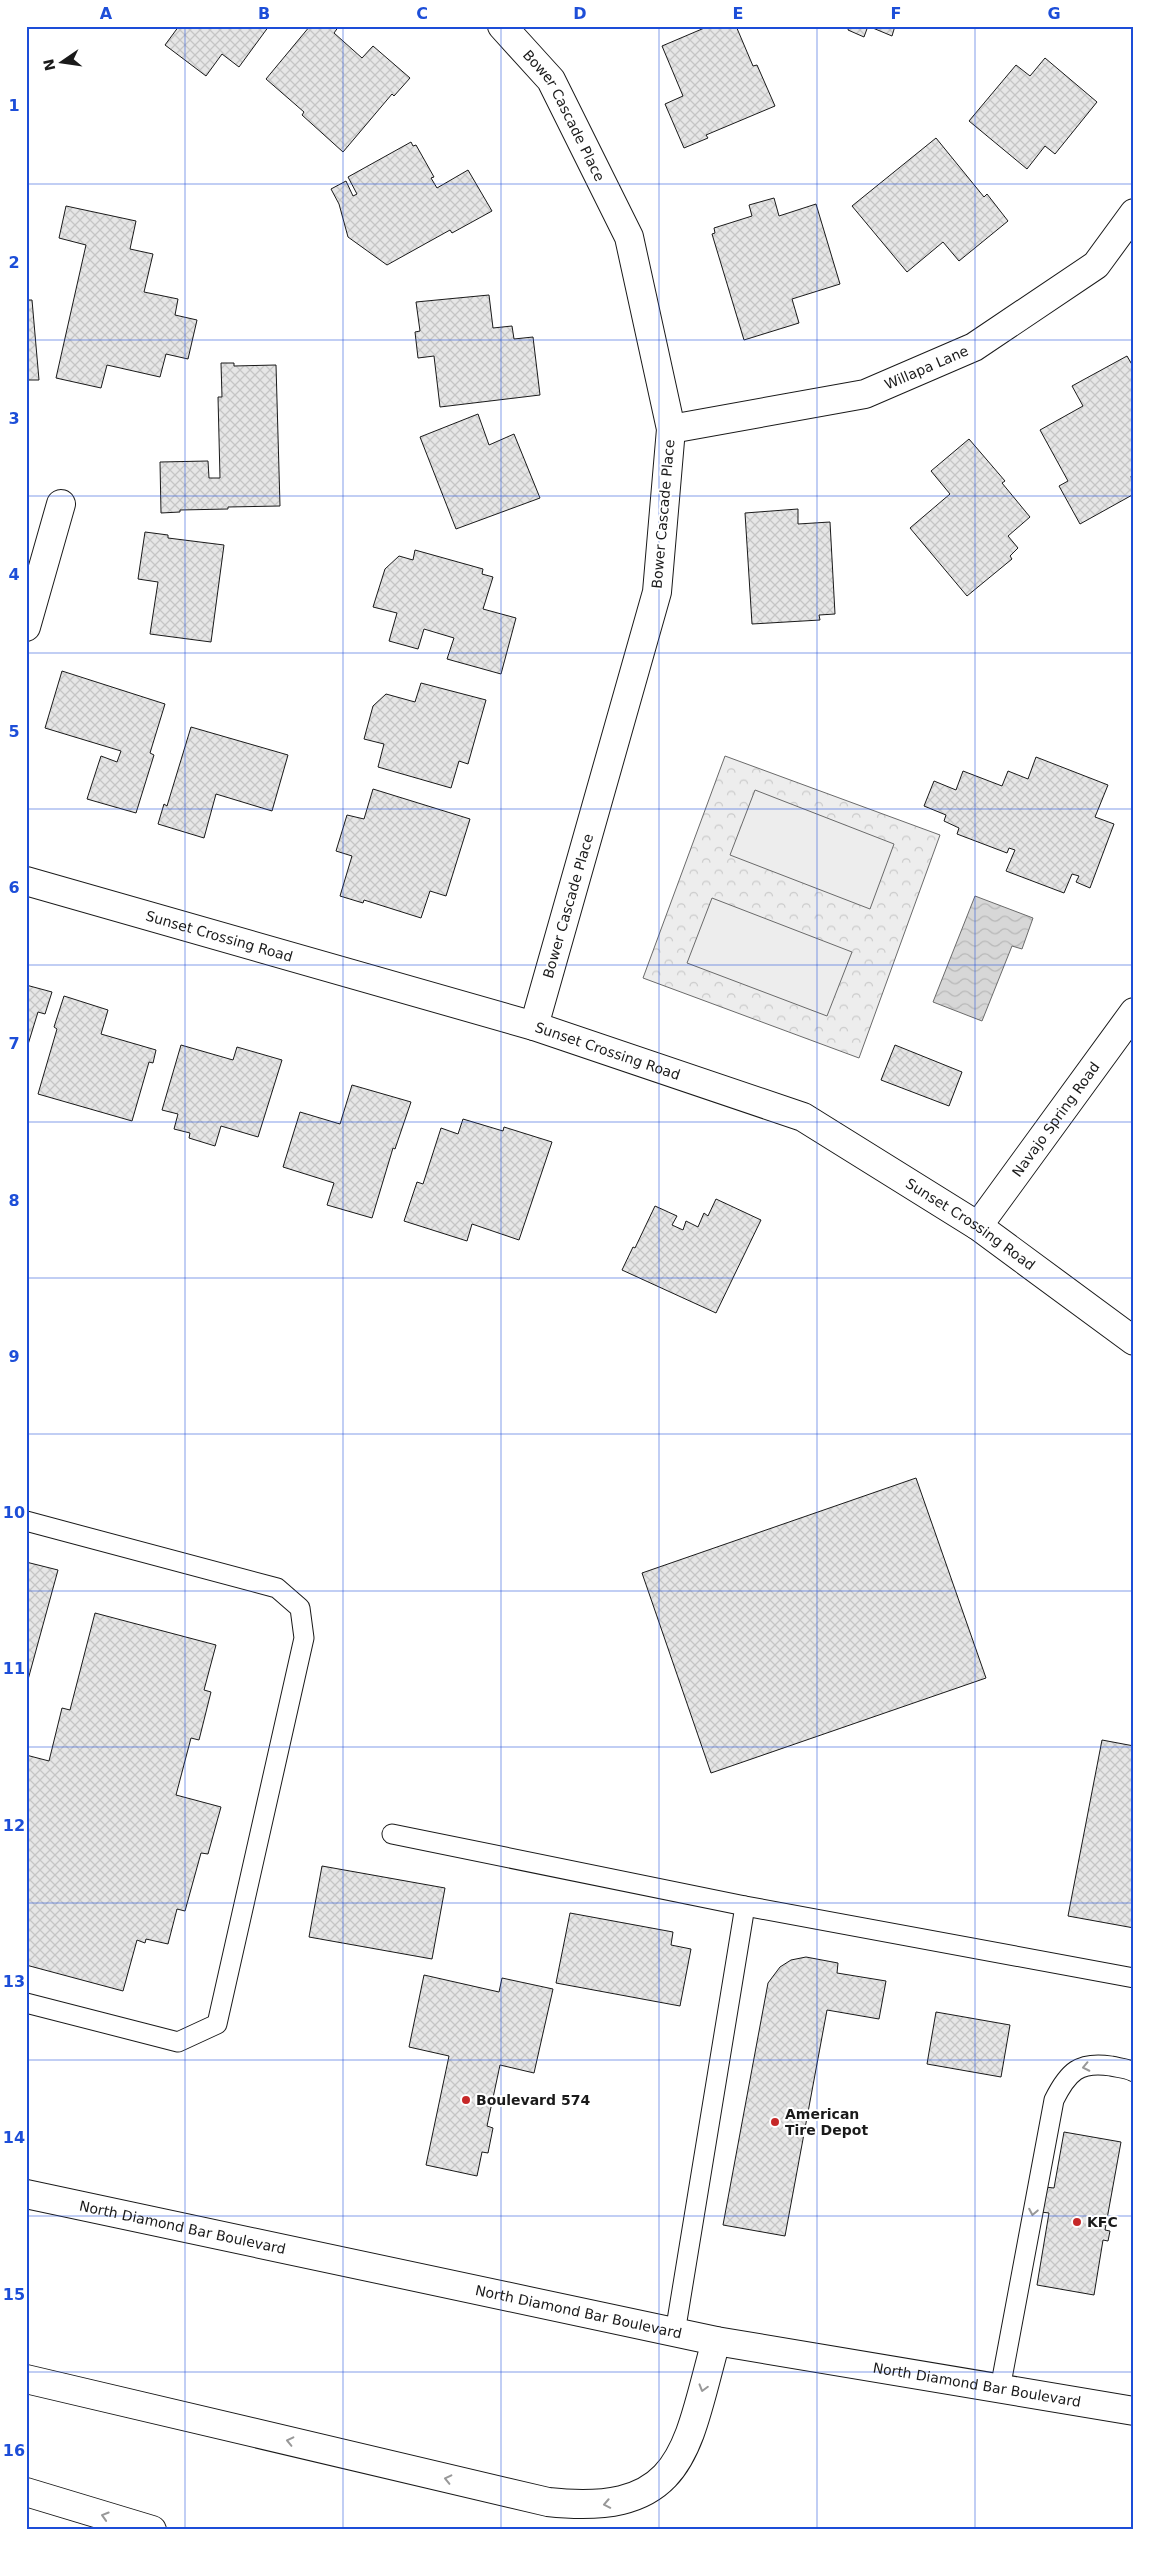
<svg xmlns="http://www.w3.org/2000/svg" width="1160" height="2556" font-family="'DejaVu Sans',sans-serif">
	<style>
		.park { fill: url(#park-crowns); stroke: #6a6a6a }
		.pitch { fill: #ededed; stroke: #6a6a6a }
		.water { fill: url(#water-waves); stroke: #6a6a6a }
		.building { fill: url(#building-cross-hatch); stroke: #1a1a1a }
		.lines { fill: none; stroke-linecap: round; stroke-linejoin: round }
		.service-casing { stroke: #1a1a1a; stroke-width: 21 }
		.minor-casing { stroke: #1a1a1a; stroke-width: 30 }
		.tertiary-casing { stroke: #1a1a1a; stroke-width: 30 }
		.secondary-casing { stroke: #1a1a1a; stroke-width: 30 }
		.motorway-casing { stroke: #1a1a1a; stroke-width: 30 }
		.service { stroke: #fff; stroke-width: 19 }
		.minor { stroke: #fff; stroke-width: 28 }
		.tertiary { stroke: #fff; stroke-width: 28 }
		.secondary { stroke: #fff; stroke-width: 28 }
		.motorway { stroke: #fff; stroke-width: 28 }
		.oneway { stroke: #989898 }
		.grid { fill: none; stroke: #1d4ed8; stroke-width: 1; stroke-opacity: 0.55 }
		.poi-dot { fill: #c62828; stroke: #fff; stroke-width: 2 }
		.labels { text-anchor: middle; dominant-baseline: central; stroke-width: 4; stroke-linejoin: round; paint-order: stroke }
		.street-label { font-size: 14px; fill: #1a1a1a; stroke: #fff }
		.poi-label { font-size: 14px; font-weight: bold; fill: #1a1a1a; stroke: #fff; text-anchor: start }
		.neatline { fill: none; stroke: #1d4ed8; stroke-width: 2 }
		.grid-label { font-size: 16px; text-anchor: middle; font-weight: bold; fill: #1d4ed8 }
	</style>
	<defs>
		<pattern id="park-crowns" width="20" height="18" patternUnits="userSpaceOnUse" patternTransform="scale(1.25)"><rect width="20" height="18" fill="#ededed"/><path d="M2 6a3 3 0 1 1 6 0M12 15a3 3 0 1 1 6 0" fill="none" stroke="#cbcbcb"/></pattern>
		<pattern id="water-waves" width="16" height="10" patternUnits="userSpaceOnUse" patternTransform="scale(1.25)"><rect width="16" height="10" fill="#d7d7d7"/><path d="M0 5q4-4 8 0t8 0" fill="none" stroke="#b8b8b8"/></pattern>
		<pattern id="building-cross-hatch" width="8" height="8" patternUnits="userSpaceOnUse" patternTransform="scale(1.25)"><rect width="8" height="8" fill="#e6e6e6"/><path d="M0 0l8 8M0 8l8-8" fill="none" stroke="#c5c5c5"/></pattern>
	</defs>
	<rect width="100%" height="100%" fill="#fff"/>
	<path class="park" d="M725,756L940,835L859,1058L643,978Z"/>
	<g class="pitch">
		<path d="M755,790L894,844L870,909L730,855Z"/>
		<path d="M712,898L852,952L827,1016L687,963Z"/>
	</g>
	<path class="water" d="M975,896L1033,918L1022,949L1012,946L982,1021L933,1002Z"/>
	<g class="building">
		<path d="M179,26H269L239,67L222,54L206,76L165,45Z"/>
		<path d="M310,26H339L334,33L362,58L373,46L410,78L394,96L392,94L343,152L302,115L304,112L266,79Z"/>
		<path d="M709,26H736L753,66L757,65L775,106L706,135L708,138L684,148L665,104L683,96L662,46Z"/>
		<path d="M849,26H895L892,36L868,26L864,37L848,30Z"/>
		<path d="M1045,58L1097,102L1055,154L1045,146L1027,169L969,121L1016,65L1030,76Z"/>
		<path d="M936,138L984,197L987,194L1008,221L959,261L943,242L907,272L852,206Z"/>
		<path d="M411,142L413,146L416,145L434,177L431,178L437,188L468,170L492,211L452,233L450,230L387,265L348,237L339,204L331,189L346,181L353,196L357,194L348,177Z"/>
		<path d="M774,198L779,216L816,204L840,284L792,299L799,323L744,340L712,234L715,233L714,228L752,216L749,205Z"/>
		<path d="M66,206L136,221L130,249L153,254L144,292L178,299L175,315L197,320L188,359L166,354L160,377L107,365L101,388L56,378L86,245L59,238Z"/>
		<path d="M489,295L493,328L512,326L514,339L533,337L540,395L440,407L434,356L418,358L415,332L420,331L416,302Z"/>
		<path d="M26,300H32L39,380H26Z"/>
		<path d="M1127,356L1134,368V474L1131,476L1134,494L1080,524L1059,486L1068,481L1040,430L1083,406L1072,386Z"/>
		<path d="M221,363H234V366L276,365L280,506L228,507V509L180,510V512L161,513L160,462L208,461L209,478H220L218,397H222Z"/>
		<path d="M478,414L489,445L514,434L540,498L456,529L420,437Z"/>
		<path d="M969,439L1005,481L1002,483L1030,517L1008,536L1018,548L1010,556L1012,559L967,596L910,528L950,494L931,471Z"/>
		<path d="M798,509V524L830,522L835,614L819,615L820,620L752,624L745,513Z"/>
		<path d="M145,532L168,535V538L224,545L211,642L150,634L158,582L138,579Z"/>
		<path d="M415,550L483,569L482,574L493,577L483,609L516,618L501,674L447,659L454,638L424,629L418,649L389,641L397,613L373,607L385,569L399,556L413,560Z"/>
		<path d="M62,671L165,704L150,753L154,755L136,813L87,799L101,756L117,762L121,751L45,728Z"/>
		<path d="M421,683L486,700L468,764L459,761L451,788L378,767L384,744L364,739L373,706L386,694L415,702Z"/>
		<path d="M191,727L288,755L272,811L216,794L204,838L158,824L164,804L167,806Z"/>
		<path d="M1036,757L1108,785L1095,817L1114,824L1090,888L1076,882L1079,876L1072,874L1064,893L1006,871L1015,850L1009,848L1007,853L957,834L959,828L944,821L946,815L924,806L934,781L956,790L963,771L1002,786L1008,771L1028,779Z"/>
		<path d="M373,789L470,819L446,896L430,891L421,918L364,900L363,903L340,896L352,856L336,851L347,815L364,819Z"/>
		<path d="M26,985L52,992L45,1014L38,1012L26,1051Z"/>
		<path d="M64,996L108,1010L101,1034L156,1050L153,1063L149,1062L132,1121L38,1094L57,1029L54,1027Z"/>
		<path d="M181,1045L233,1060L237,1047L282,1060L258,1137L221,1126L215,1146L189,1138L190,1133L174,1129L178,1114L162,1110Z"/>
		<path d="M895,1045L962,1072L949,1106L881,1080Z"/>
		<path d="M352,1085L411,1102L395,1149L393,1148L372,1218L327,1205L334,1183L283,1167L300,1112L340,1124Z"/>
		<path d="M463,1119L503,1131L504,1127L552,1142L519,1240L472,1224L467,1241L404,1221L417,1182L423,1184L441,1128L458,1134Z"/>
		<path d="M716,1199L761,1220L716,1313L622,1270L633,1247L635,1248L655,1206L677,1216L672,1225L683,1230L686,1221L698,1227L704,1213L708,1216Z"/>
		<path d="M916,1478L986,1678L711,1773L642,1573Z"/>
		<path d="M26,1562L58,1570L26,1687Z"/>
		<path d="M95,1613L216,1645L204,1690L211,1692L199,1740L191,1738L176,1795L221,1807L208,1854L201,1853L185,1911L177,1909L168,1944L146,1939L145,1943L137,1940L123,1991L26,1965V1755L49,1761L62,1708L70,1710Z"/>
		<path d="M1102,1740L1134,1746V1928L1068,1916Z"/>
		<path d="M322,1866L445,1888L432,1959L309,1937Z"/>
		<path d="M570,1913L673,1932L671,1945L691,1949L680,2006L556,1983Z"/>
		<path d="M806,1957L838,1963L837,1973L886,1981L879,2019L827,2010L785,2236L723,2225L768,1983L780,1967L791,1960Z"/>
		<path d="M424,1975L499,1992L502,1978L553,1989L534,2073L500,2065L487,2126L493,2128L488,2153L482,2152L477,2176L426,2165L449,2056L409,2047Z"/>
		<path d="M936,2012L1010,2025L1001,2077L927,2064Z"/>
		<path d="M1064,2132L1121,2142L1105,2230L1110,2231L1108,2241L1103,2240L1094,2295L1037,2285L1049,2213L1041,2212L1045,2187L1054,2188Z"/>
	</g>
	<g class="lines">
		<g class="service-casing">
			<g id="service">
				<path d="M26,1521L277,1588L300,1608L304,1638L217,2024L178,2042L26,2003"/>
				<path d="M392,1834L745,1906L1134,1978"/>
				<path d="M675,2333L745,1906"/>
				<path d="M1000,2389L1054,2100C1068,2072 1079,2061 1111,2066C1119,2068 1127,2068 1134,2072"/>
			</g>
		</g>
		<g class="minor-casing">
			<g id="minor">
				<path id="s1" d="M502,26L551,80L629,237L671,429L657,592L534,1026"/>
				<path id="s2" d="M671,429L865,394L974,347L1096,265L1134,213"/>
				<path d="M26,627L61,504"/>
				<path id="s3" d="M978,1226L1134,1012"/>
			</g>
		</g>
		<g class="tertiary-casing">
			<g id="tertiary">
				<path id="s4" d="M26,881L534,1026L803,1117L978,1226L1134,1341"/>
			</g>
		</g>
		<g class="secondary-casing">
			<g id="secondary">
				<path id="s5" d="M26,2194L716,2341L1134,2411"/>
			</g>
		</g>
		<g class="motorway-casing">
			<g id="motorway">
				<path d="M26,2379L548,2502C685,2517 686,2449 716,2341"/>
				<path d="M26,2492L152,2530"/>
			</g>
		</g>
		<use href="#service" class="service"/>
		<use href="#minor" class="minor"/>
		<use href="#tertiary" class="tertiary"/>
		<use href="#secondary" class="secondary"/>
		<use href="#motorway" class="motorway"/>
	</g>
	<defs><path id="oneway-chevron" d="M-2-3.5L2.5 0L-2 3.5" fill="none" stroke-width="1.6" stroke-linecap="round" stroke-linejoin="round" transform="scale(1.25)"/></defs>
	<g class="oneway">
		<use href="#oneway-chevron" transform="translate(1086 2067) rotate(168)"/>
		<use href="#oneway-chevron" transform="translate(1033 2212) rotate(101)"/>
		<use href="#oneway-chevron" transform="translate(703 2388) rotate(106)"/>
		<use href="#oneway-chevron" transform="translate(290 2441) rotate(-167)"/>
		<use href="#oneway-chevron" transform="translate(448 2479) rotate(-167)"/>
		<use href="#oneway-chevron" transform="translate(607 2504) rotate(169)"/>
		<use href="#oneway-chevron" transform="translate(105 2516) rotate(-163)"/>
	</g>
	<path class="grid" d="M185,26V2530M343,26V2530M501,26V2530M659,26V2530M817,26V2530M975,26V2530M26,184H1134M26,340H1134M26,496H1134M26,653H1134M26,809H1134M26,965H1134M26,1122H1134M26,1278H1134M26,1434H1134M26,1591H1134M26,1747H1134M26,1903H1134M26,2060H1134M26,2216H1134M26,2372H1134"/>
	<g class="poi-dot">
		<circle cx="466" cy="2100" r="5"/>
		<circle cx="775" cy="2122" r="5"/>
		<circle cx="1077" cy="2222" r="5"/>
	</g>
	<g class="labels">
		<g class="street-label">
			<text stroke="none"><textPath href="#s1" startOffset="110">Bower Cascade Place</textPath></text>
			<text stroke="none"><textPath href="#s2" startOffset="264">Willapa Lane</textPath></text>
			<text transform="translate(663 514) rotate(-85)">Bower Cascade Place</text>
			<text transform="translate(568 906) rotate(-74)">Bower Cascade Place</text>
			<text stroke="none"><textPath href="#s4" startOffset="201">Sunset Crossing Road</textPath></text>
			<text stroke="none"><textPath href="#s4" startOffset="606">Sunset Crossing Road</textPath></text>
			<text stroke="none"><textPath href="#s3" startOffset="132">Navajo Spring Road</textPath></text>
			<text stroke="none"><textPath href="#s4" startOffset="1011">Sunset Crossing Road</textPath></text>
			<text stroke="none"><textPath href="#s5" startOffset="160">North Diamond Bar Boulevard</textPath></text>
			<text stroke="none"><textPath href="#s5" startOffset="565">North Diamond Bar Boulevard</textPath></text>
			<text stroke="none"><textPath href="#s5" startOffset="970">North Diamond Bar Boulevard</textPath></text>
		</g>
		<g class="poi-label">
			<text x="476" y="2100">Boulevard 574</text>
			<text x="785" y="2114">American<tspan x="785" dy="16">Tire Depot</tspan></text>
			<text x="1087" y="2222">KFC</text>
		</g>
	</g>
	<rect width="1160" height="2556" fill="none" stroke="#ffffff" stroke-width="55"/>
	<g transform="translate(62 62) rotate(257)" stroke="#ffffff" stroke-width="4" paint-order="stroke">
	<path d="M0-4L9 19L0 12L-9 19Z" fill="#1a1a1a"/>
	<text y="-8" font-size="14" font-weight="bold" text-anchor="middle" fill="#1a1a1a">N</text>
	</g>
	<rect x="28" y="28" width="1104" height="2500" class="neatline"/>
	<g class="grid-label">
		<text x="106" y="19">A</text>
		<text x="264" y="19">B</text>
		<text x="422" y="19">C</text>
		<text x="580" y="19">D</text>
		<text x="738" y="19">E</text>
		<text x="896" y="19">F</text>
		<text x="1054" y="19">G</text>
		<text x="14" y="111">1</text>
		<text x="14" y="268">2</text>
		<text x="14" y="424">3</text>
		<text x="14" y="580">4</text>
		<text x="14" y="737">5</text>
		<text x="14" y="893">6</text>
		<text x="14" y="1049">7</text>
		<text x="14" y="1206">8</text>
		<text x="14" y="1362">9</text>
		<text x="14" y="1518">10</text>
		<text x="14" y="1674">11</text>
		<text x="14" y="1831">12</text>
		<text x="14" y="1987">13</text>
		<text x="14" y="2143">14</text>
		<text x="14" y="2300">15</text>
		<text x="14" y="2456">16</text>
	</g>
</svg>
